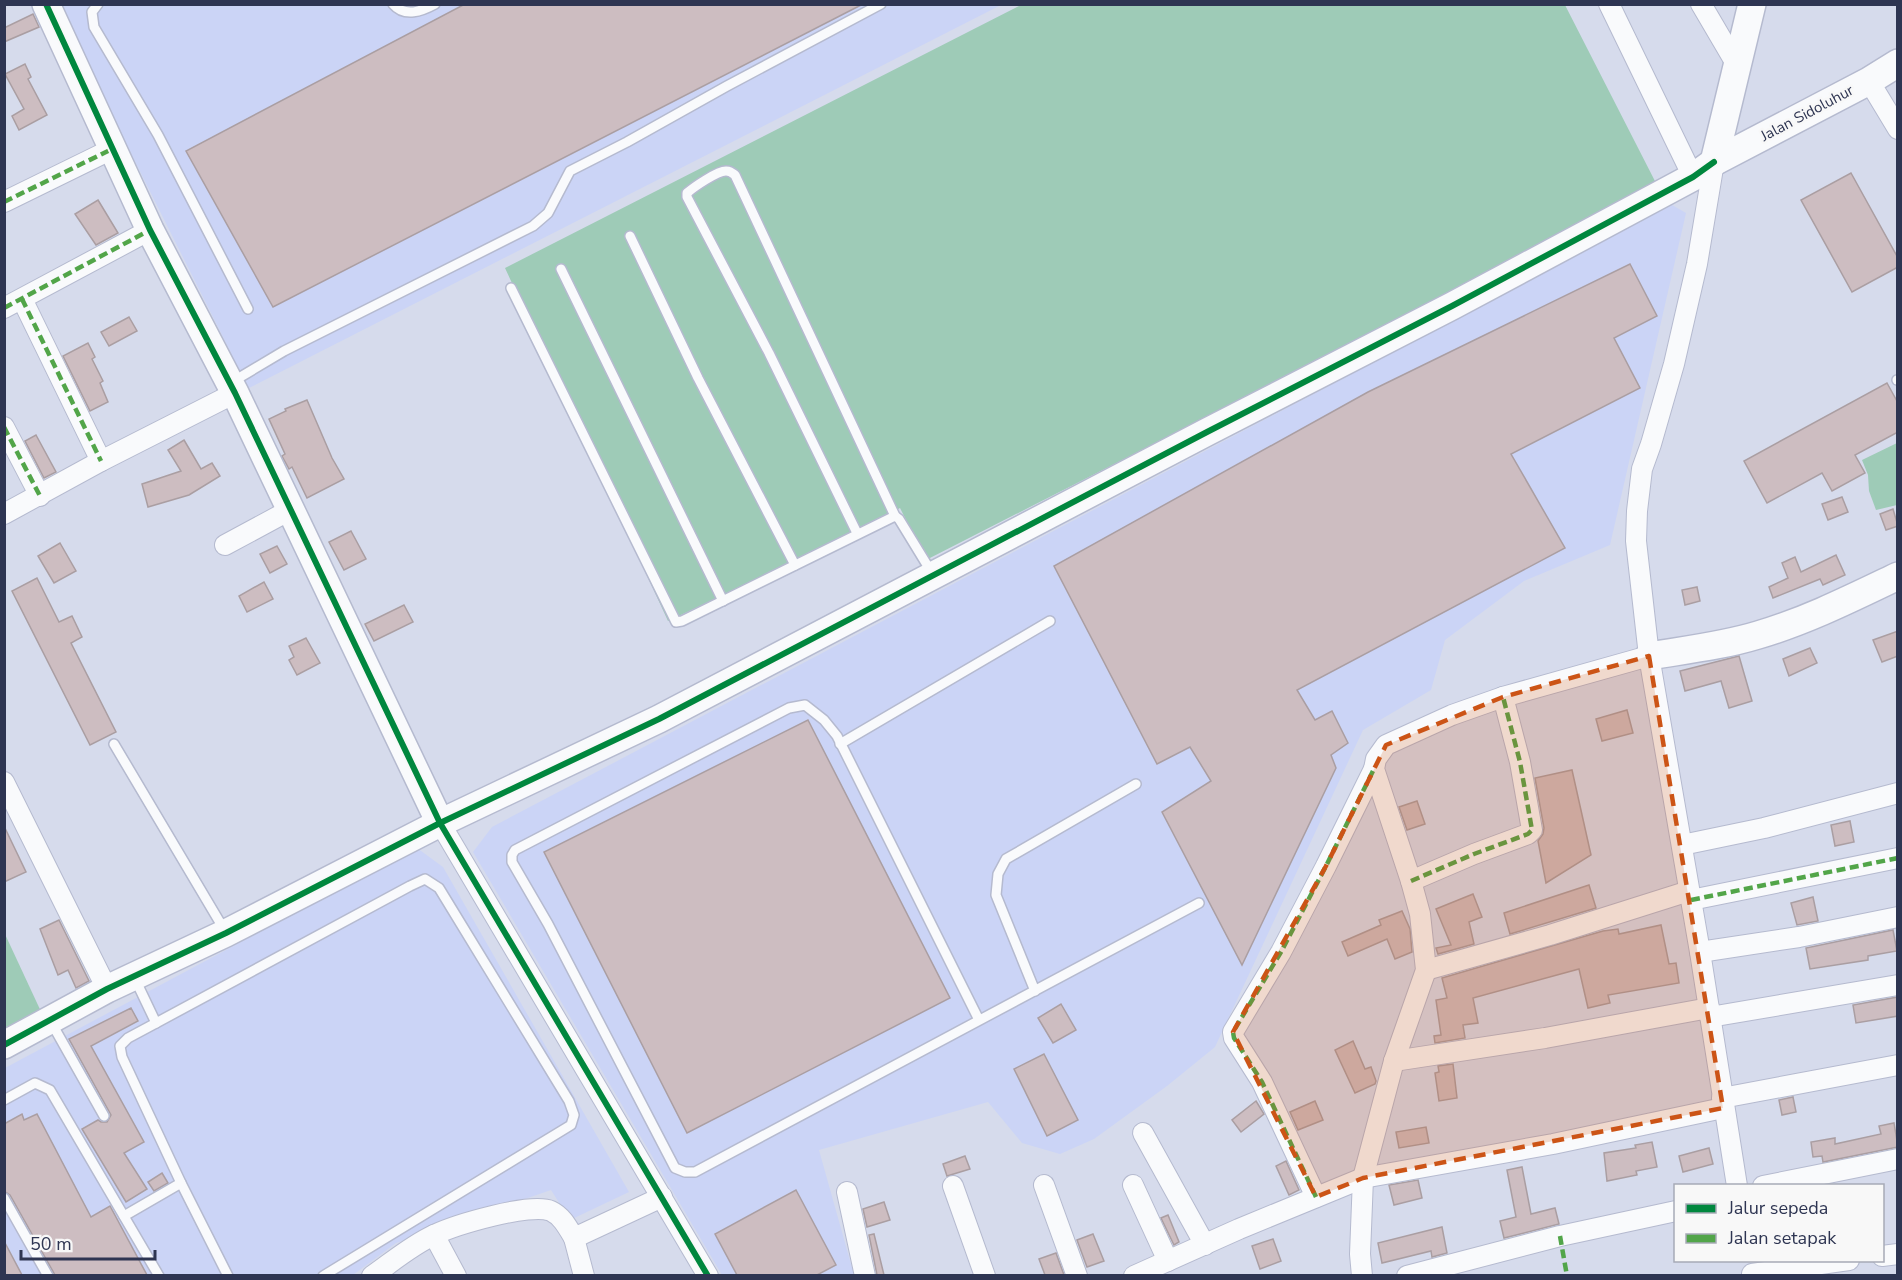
<svg xmlns="http://www.w3.org/2000/svg" width="1902" height="1280" font-family="'Nunito Sans',sans-serif">
	<style>
		.built { fill: #cbd4f6 }
		.green { fill: #9ecbb7 }
		.building { fill: #cdbdc1; stroke: #aa9ea2; stroke-width: 1.5 }
		.lines { fill: none; stroke-linecap: round; stroke-linejoin: round }
		.lane-casing { stroke: #b5bacf; stroke-width: 12 }
		.street-casing { stroke: #b5bacf; stroke-width: 22 }
		.secondary-casing { stroke: #b5bacf; stroke-width: 30 }
		.lane { stroke: #f9fafc; stroke-width: 9 }
		.street { stroke: #f9fafc; stroke-width: 20 }
		.secondary { stroke: #f9fafc; stroke-width: 27 }
		.quiet { stroke: #52a549; stroke-width: 4.5; stroke-dasharray: 9 4.5; stroke-linecap: butt }
		.cycleway-casing { stroke: #f8f8f8; stroke-width: 10 }
		.cycleway { stroke: #00873e; stroke-width: 6 }
		.marked { fill: #cc5416; fill-opacity: 0.2; stroke: #cc5416; stroke-width: 4.5; stroke-dasharray: 12 8; stroke-linejoin: round }
		.labels { text-anchor: middle; dominant-baseline: central; stroke-width: 5; stroke-linejoin: round; paint-order: stroke }
		.street-label { font-size: 15px; fill: #2e3552; stroke: #f8f8f8 }
	</style>
	<rect width="100%" height="100%" fill="#d6dbec"/>
	<g class="built">
		<path d="M64,4L1001,5L245,390L230,351L59,10Z"/>
		<path d="M1672,205L1686,213L1610,545L1524,581L1445,640L1431,690L1363,730L1215,1047L1167,1086L1094,1139L1060,1154L1022,1143L988,1102L819,1150L854,1275H722L473,852L492,827Z"/>
		<path d="M417,848L443,867L629,1192L570,1220L551,1190L396,1243L353,1275L5,1276V1068Z"/>
	</g>
	<g class="green">
		<path d="M1021,5H1565L1658,187L926,560L900,508L857,533L668,621L505,268Z"/>
		<path d="M1897,443V505L1876,510L1869,491L1868,475L1862,460Z"/>
		<path d="M4,932L44,1018L4,1036Z"/>
	</g>
	<g class="building">
		<path d="M465,4H863L273,307L186,151Z"/>
		<path d="M33,14L39,27L4,42V28Z"/>
		<path d="M25,64L31,77L28,79L47,115L19,130L12,116L24,109L5,74Z"/>
		<path d="M1851,173L1898,258V267L1852,292L1801,200Z"/>
		<path d="M98,200L118,233L96,245L75,214Z"/>
		<path d="M1630,264L1657,316L1614,338L1640,388L1511,454L1565,548L1297,690L1315,720L1332,711L1348,743L1331,755L1336,768L1242,965L1162,812L1211,781L1190,747L1157,764L1054,566L1368,392Z"/>
		<path d="M129,317L137,331L109,346L101,332Z"/>
		<path d="M88,343L95,357L92,359L103,381L100,383L108,402L90,411L63,356Z"/>
		<path d="M1887,383L1898,403V432L1855,455L1865,473L1832,491L1822,473L1767,503L1744,461Z"/>
		<path d="M307,400L332,458L344,479L307,498L292,467L289,469L282,456L285,454L269,419L286,411L285,409Z"/>
		<path d="M36,435L56,472L44,478L25,441Z"/>
		<path d="M184,440L201,469L212,463L220,476L189,495L148,507L142,484L181,471L168,450Z"/>
		<path d="M1842,497L1848,512L1828,520L1822,504Z"/>
		<path d="M1893,509L1898,526L1886,530L1880,514Z"/>
		<path d="M351,531L366,559L344,570L329,542Z"/>
		<path d="M60,543L76,571L54,583L38,556Z"/>
		<path d="M277,546L287,564L270,573L260,554Z"/>
		<path d="M1836,555L1845,575L1823,585L1820,579L1773,598L1769,587L1788,578L1782,563L1795,557L1801,572Z"/>
		<path d="M37,578L59,622L72,616L82,637L71,643L116,732L90,745L12,591Z"/>
		<path d="M264,582L273,599L247,612L239,596Z"/>
		<path d="M1697,587L1700,601L1685,605L1682,590Z"/>
		<path d="M404,605L413,622L374,641L365,624Z"/>
		<path d="M1898,631V656L1882,662L1873,640Z"/>
		<path d="M306,638L320,663L297,675L289,660L294,657L289,646Z"/>
		<path d="M1810,648L1817,663L1789,676L1783,659Z"/>
		<path d="M1739,656L1752,701L1729,708L1721,681L1685,691L1680,671Z"/>
		<path d="M1627,710L1633,733L1602,741L1596,719Z"/>
		<path d="M808,720L950,998L687,1133L544,852Z"/>
		<path d="M1572,770L1591,855L1546,883L1538,841L1543,834L1544,828L1535,778Z"/>
		<path d="M1417,801L1425,824L1407,830L1399,807Z"/>
		<path d="M1850,821L1854,842L1835,846L1831,825Z"/>
		<path d="M4,826L26,872L4,882Z"/>
		<path d="M1589,885L1596,908L1510,934L1504,913Z"/>
		<path d="M1473,894L1482,917L1469,922L1474,944L1438,954L1436,948L1451,945L1436,909Z"/>
		<path d="M1813,897L1818,921L1797,925L1791,903Z"/>
		<path d="M1402,911L1410,929L1412,952L1395,959L1387,939L1348,956L1342,942L1381,925L1379,920Z"/>
		<path d="M59,920L89,981L76,988L68,970L58,975L40,929Z"/>
		<path d="M1661,925L1669,964L1676,963L1679,983L1608,995L1610,1003L1588,1008L1579,969L1473,998L1478,1023L1463,1025L1465,1038L1435,1043L1434,1036L1441,1035L1436,1000L1447,998L1442,978L1603,931L1618,929L1619,934Z"/>
		<path d="M1893,930L1897,951L1868,956V960L1810,969L1806,948Z"/>
		<path d="M1898,997V1016L1856,1023L1853,1005Z"/>
		<path d="M1061,1004L1076,1030L1053,1043L1038,1018Z"/>
		<path d="M131,1008L138,1021L91,1046L144,1142L124,1153L147,1189L126,1202L82,1129L98,1120L101,1122H107L111,1115L69,1039Z"/>
		<path d="M1353,1041L1365,1069L1371,1067L1376,1081L1375,1084L1355,1093L1335,1050Z"/>
		<path d="M1044,1054L1078,1120L1047,1136L1014,1069Z"/>
		<path d="M1453,1064L1457,1098L1439,1101L1435,1073L1439,1072L1438,1066Z"/>
		<path d="M1793,1097L1796,1112L1782,1115L1779,1100Z"/>
		<path d="M1256,1101L1264,1114L1241,1132L1232,1120Z"/>
		<path d="M1315,1101L1323,1120L1298,1130L1290,1112Z"/>
		<path d="M22,1114L24,1120L37,1114L91,1217L110,1206L147,1275H55L10,1195L4,1191V1124Z"/>
		<path d="M1894,1123L1898,1147L1823,1162L1822,1156L1813,1157L1811,1142L1835,1138V1144L1881,1134L1879,1126Z"/>
		<path d="M1426,1127L1429,1143L1399,1148L1396,1132Z"/>
		<path d="M1652,1142L1657,1167L1636,1171L1637,1175L1607,1181L1604,1153L1636,1148L1635,1145Z"/>
		<path d="M1709,1148L1713,1164L1683,1172L1679,1156Z"/>
		<path d="M965,1156L970,1169L947,1176L943,1164Z"/>
		<path d="M1286,1161L1299,1190L1289,1195L1276,1166Z"/>
		<path d="M1522,1167L1531,1214L1555,1208L1559,1224L1504,1238L1500,1221L1516,1217L1507,1170Z"/>
		<path d="M162,1173L168,1183L154,1191L148,1182Z"/>
		<path d="M1418,1180L1422,1198L1394,1205L1389,1185Z"/>
		<path d="M796,1190L836,1265L817,1275H737L715,1234Z"/>
		<path d="M884,1202L890,1220L867,1227L863,1209Z"/>
		<path d="M1168,1215L1179,1242L1174,1245L1161,1218Z"/>
		<path d="M1442,1227L1447,1253L1432,1257L1431,1251L1382,1263L1378,1243Z"/>
		<path d="M874,1234L884,1275H877L869,1235Z"/>
		<path d="M1093,1234L1104,1261L1087,1267L1077,1240Z"/>
		<path d="M1273,1239L1281,1261L1260,1269L1252,1246Z"/>
		<path d="M4,1241L22,1275H4Z"/>
		<path d="M1056,1253L1064,1275H1045L1039,1259Z"/>
	</g>
	<g class="lines">
		<g class="lane-casing">
			<g id="lane">
				<path d="M98,4L92,12L94,27L158,135L248,309"/>
				<path d="M393,4C405,18 422,11 435,4"/>
				<path d="M630,236L698,378L795,565"/>
				<path d="M561,269L723,601"/>
				<path d="M511,288L676,622L682,621L895,516"/>
				<path d="M1897,380H1898"/>
				<path d="M232,382L284,351L533,226L548,213L570,171L627,142L727,86L881,4"/>
				<path d="M857,533L769,353L687,197V193C694,187 717,171 726,171C730,171 731,172 735,175L895,516L899,519L932,573"/>
				<path d="M114,744L225,931"/>
				<path d="M840,744L1050,621"/>
				<path d="M135,979L156,1023L128,1038L120,1046L122,1057L181,1183L228,1276"/>
				<path d="M1035,991L996,895L998,874L1006,859L1136,784"/>
				<path d="M979,1020L837,736L824,720L805,705L789,708L515,850L512,855V862L548,924L675,1168L685,1172H695L1199,903"/>
				<path d="M51,1022L104,1116"/>
				<path d="M156,1023L410,886L425,879L439,888L569,1101L574,1115L571,1125L323,1276"/>
				<path d="M4,1100L35,1083L50,1090L159,1276"/>
				<path d="M4,1198L48,1276"/>
				<path d="M124,1216L181,1183"/>
			</g>
		</g>
		<g class="street-casing">
			<g id="street">
				<path d="M1609,4L1693,177"/>
				<path d="M1701,4L1738,67"/>
				<path d="M1869,81L1898,129"/>
				<path d="M1714,162L1697,264L1674,364L1651,444L1642,469L1637,511L1636,541L1649,656L1700,952L1737,1186"/>
				<path d="M4,202L112,149"/>
				<path d="M22,299L101,461"/>
				<path d="M4,308L150,230"/>
				<path d="M4,427L40,496"/>
				<path d="M4,514L101,461L235,393"/>
				<path d="M225,545L290,510"/>
				<path d="M4,782L107,989"/>
				<path d="M440,823L708,1276"/>
				<path d="M1682,845L1764,828L1898,793"/>
				<path d="M1411,881L1474,854L1528,834L1532,830L1520,762L1503,697"/>
				<path d="M1691,900L1898,858"/>
				<path d="M1700,952L1799,937L1898,917"/>
				<path d="M1426,970L1550,935L1689,891"/>
				<path d="M1710,1017L1898,985"/>
				<path d="M1394,1061L1545,1038L1709,1008"/>
				<path d="M1722,1098L1898,1065"/>
				<path d="M1143,1133L1205,1245"/>
				<path d="M1044,1185L1077,1276"/>
				<path d="M1133,1185L1168,1261"/>
				<path d="M953,1186L985,1276"/>
				<path d="M1763,1186L1898,1159"/>
				<path d="M847,1192L865,1276"/>
				<path d="M1316,1197L1262,1082L1234,1038L1233,1032L1281,952L1326,866L1374,769"/>
				<path d="M434,1235L456,1276"/>
				<path d="M574,1238L584,1276"/>
				<path d="M1882,1256L1898,1254"/>
				<path d="M1752,1274L1849,1260"/>
				<path d="M372,1276C392,1262 412,1245 434,1235C455,1225 531,1202 551,1211C562,1216 568,1228 574,1238L662,1197"/>
				<path d="M1134,1276L1239,1229L1363,1178L1553,1144L1723,1108"/>
				<path d="M1362,1276L1360,1254L1363,1178L1394,1061L1426,970L1420,914L1411,881L1374,769L1376,759L1386,745L1452,715L1503,697L1649,656"/>
				<path d="M1407,1276L1560,1236L1676,1211"/>
			</g>
		</g>
		<g class="secondary-casing">
			<g id="secondary">
				<path d="M46,4L150,230L235,393L440,823"/>
				<path d="M1714,162L1752,4"/>
				<path d="M1649,656C1685,650 1722,646 1758,635C1806,621 1852,598 1898,576"/>
				<path d="M4,1045L107,989L226,933L440,823L659,719L1207,432L1452,306L1693,177L1714,162L1869,81L1898,63"/>
			</g>
		</g>
		<use href="#lane" class="lane"/>
		<use href="#street" class="street"/>
		<use href="#secondary" class="secondary"/>
		<g class="quiet">
			<path d="M4,202L112,149"/>
			<path d="M22,299L101,461"/>
			<path d="M4,308L150,230"/>
			<path d="M4,427L40,496"/>
			<path d="M1411,881L1474,854L1528,834L1532,830L1520,762L1503,697"/>
			<path d="M1691,900L1898,858"/>
			<path d="M1316,1197L1262,1082L1234,1038L1233,1032L1281,952L1326,866L1374,769"/>
			<path d="M1560,1236L1567,1276"/>
		</g>
		<g class="cycleway-casing">
			<g id="cycleway">
				<path d="M46,4L150,230L235,393L440,823L708,1276"/>
				<path d="M4,1045L107,989L226,933L440,823L659,719L1207,432L1452,306L1693,177L1714,162"/>
			</g>
		</g>
		<use href="#cycleway" class="cycleway"/>
	</g>
	<path class="marked" d="M1649,656L1723,1108L1363,1178L1316,1197L1233,1032L1326,866L1386,745L1503,697Z"/>
	<g class="labels">
		<g class="street-label">
			<text transform="translate(1807 113) rotate(-28)">Jalan Sidoluhur</text>
		</g>
	</g>
	<rect width="1902" height="1280" fill="none" stroke="#2e3552" stroke-width="12"/>
	<rect x="1674" y="1184" width="210" height="78" fill="#f8f8f8" stroke="#a7aab6" stroke-width="1.5"/>
	<rect x="1686" y="1204" width="30" height="9" fill="#00873e" stroke="#a7aab6" stroke-width="1.5"/>
	<text x="1728" y="1214" font-size="18" fill="#2e3552">Jalur sepeda</text>
	<rect x="1686" y="1234" width="30" height="9" fill="#52a549" stroke="#a7aab6" stroke-width="1.5"/>
	<text x="1728" y="1244" font-size="18" fill="#2e3552">Jalan setapak</text>
	<path d="M21 1250v9h134v-9" fill="none" stroke="#2e3552" stroke-width="3"/>
	<text x="30" y="1250" font-size="18" fill="#2e3552" stroke="#f8f8f8" stroke-width="4.5" paint-order="stroke">50 m</text>
</svg>
